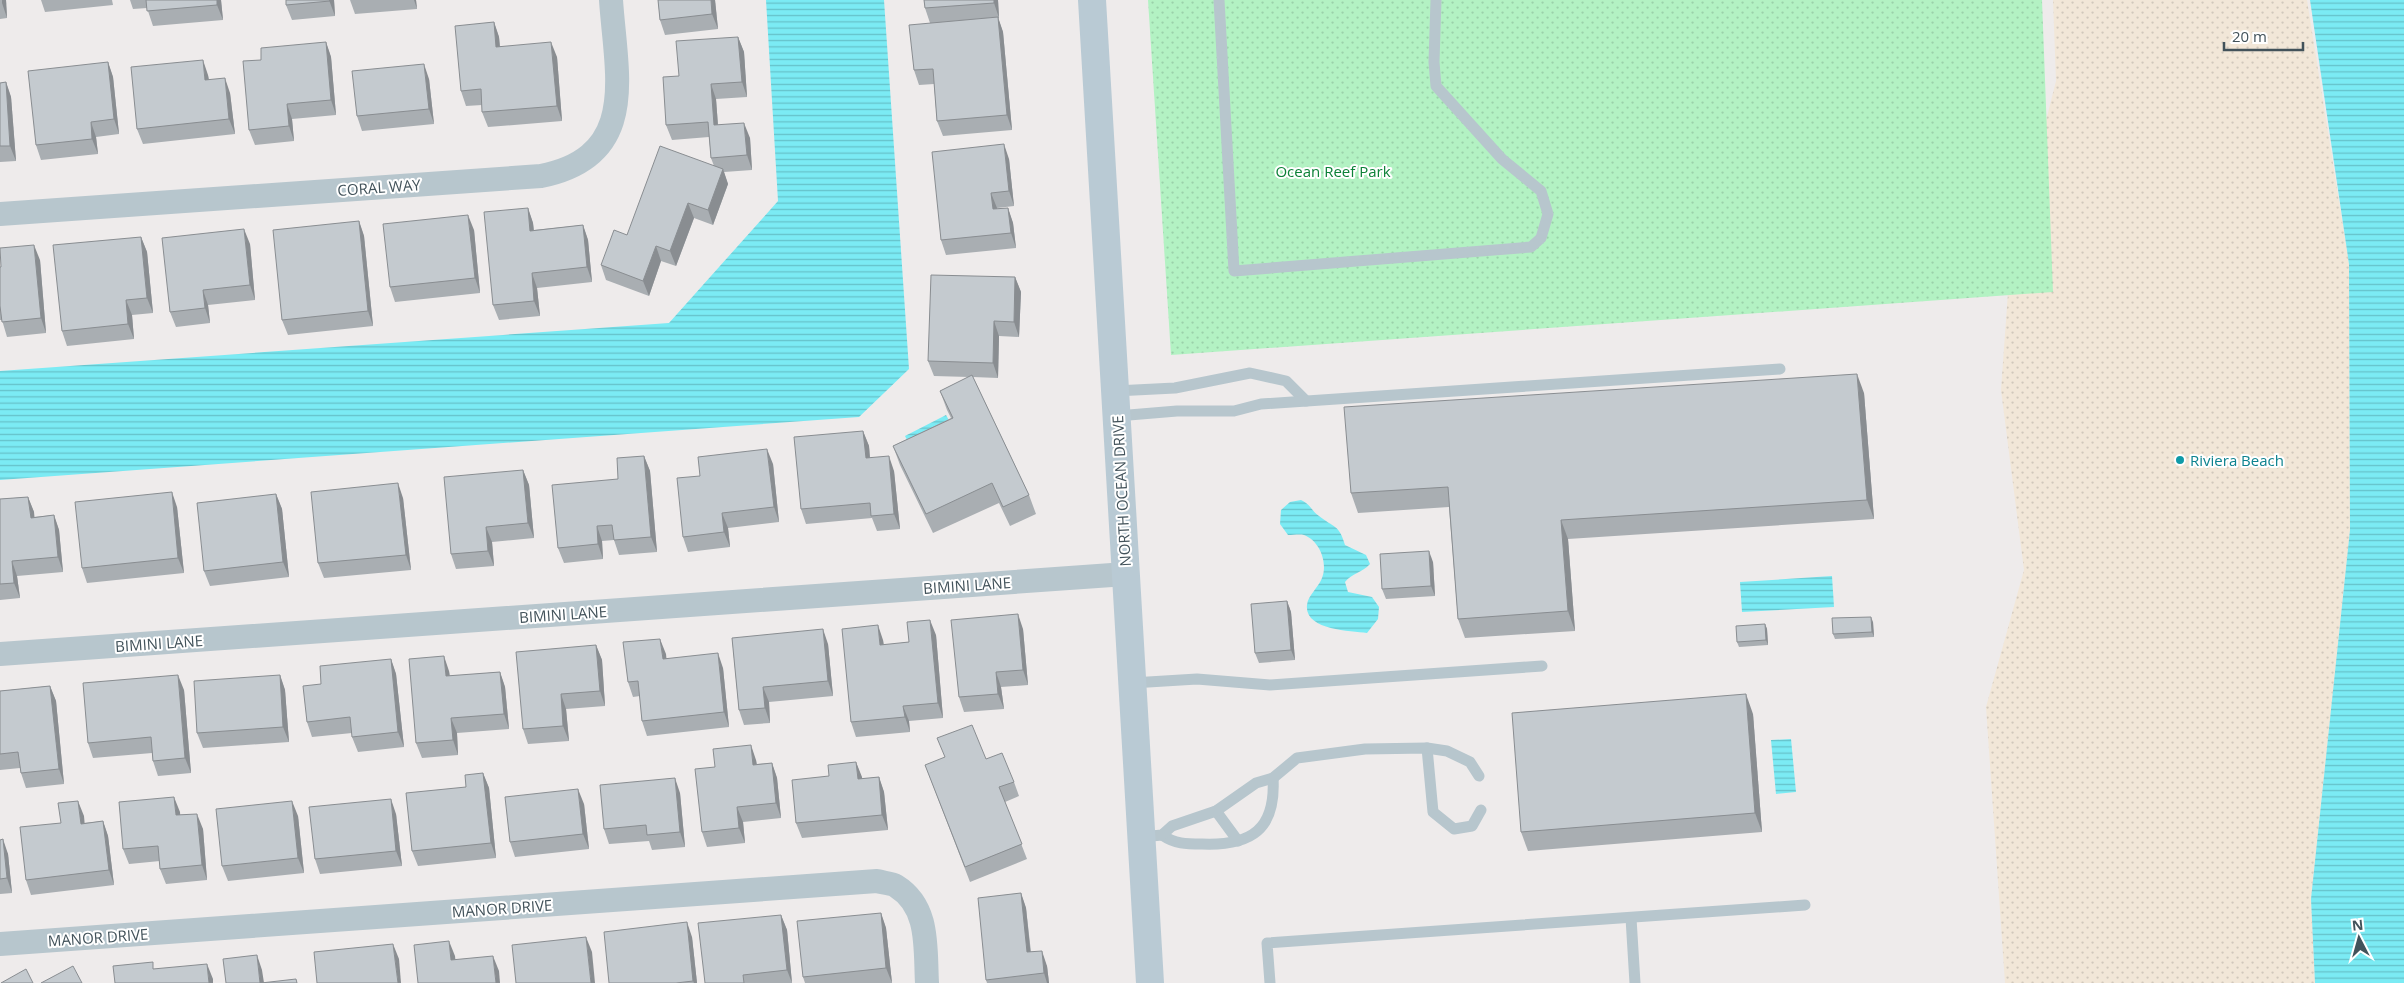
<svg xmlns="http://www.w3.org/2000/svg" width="2404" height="983" font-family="'Open Sans',sans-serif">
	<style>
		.sand { fill: url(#sand-dots) }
		.park { fill: url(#park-dots) }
		.water { fill: url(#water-rules) }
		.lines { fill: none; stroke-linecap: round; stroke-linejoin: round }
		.service { stroke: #b7c6cd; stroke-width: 11 }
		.minor { stroke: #b7c6cd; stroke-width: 24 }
		.secondary { stroke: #b9cad4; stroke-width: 28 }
		.wall { fill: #a9aeb2 }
		.shaded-wall { fill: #898d91 }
		.building { fill: #c4cacf; stroke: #898d91 }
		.culture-dot { fill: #0f9aa8; stroke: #fff; stroke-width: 2 }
		.labels { text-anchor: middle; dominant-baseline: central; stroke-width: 4; stroke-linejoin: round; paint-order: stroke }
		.park-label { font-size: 15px; fill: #0d8138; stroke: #fff }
		.street-label { font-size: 15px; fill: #42525a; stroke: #fff }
		.culture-label { font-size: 15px; fill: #0d838f; stroke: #fff; text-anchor: start }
	</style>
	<defs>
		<pattern id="sand-dots" width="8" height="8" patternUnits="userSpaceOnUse" patternTransform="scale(1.25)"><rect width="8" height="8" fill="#f2e7d8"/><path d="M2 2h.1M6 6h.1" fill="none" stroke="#d1c8bc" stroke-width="1.8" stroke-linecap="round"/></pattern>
		<pattern id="park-dots" width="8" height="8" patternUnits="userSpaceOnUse" patternTransform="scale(1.25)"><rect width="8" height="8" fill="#b3f2c3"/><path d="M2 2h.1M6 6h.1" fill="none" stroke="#9bd1aa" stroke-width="1.8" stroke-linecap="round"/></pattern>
		<pattern id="water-rules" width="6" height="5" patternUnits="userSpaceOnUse" patternTransform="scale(1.25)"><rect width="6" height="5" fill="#7bebf4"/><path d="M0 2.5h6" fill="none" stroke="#66c1c9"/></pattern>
	</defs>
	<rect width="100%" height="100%" fill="#eeebeb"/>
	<path class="sand" d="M2053,0H2307L2349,264L2350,530L2311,899L2315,983H2005L1986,707L2024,570L2001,390L2010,264L2056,81Z"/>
	<path class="park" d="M1148,0H2042L2053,292L1171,355Z"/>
	<g class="water">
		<path d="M766,0H884L909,369L859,417L0,480V371L669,323L778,201Z"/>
		<path d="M2310,0H2404V983H2315L2311,899L2350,530L2349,264Z"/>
		<path d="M946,415L956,433L914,454L905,436Z"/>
		<path d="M1301,500C1312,505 1311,511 1319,516C1334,528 1339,524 1345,545L1366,555L1370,564C1362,573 1352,573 1345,582L1348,592L1372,597L1379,607L1378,619L1367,633C1350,631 1304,630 1307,605C1308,595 1319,587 1322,578C1328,563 1320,541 1304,535C1300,534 1293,535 1288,535L1280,524L1281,510L1290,502Z"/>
		<path d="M1832,576L1834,607L1742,612L1740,582Z"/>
		<path d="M1791,739L1796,792L1776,794L1771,740Z"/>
	</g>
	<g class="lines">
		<g class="service">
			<path d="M1219,0L1234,271L1531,247L1541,238L1548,214L1541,191L1502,159L1436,86L1434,62L1436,0"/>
			<path d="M1115,391L1175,388L1250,373L1286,381L1306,401"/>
			<path d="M1117,416L1177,411H1234L1261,404L1780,369"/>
			<path d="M1132,683L1197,679L1270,685L1542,666"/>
			<path d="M1427,748L1433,812L1454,829L1472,826L1481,810"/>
			<path d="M1216,811L1238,841"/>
			<path d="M1162,835C1175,844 1186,844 1202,844C1252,846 1276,829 1273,778"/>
			<path d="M1141,837L1162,835L1172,826L1216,811L1256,783L1273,778L1297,758L1365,749L1427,748L1447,751L1470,762L1479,776"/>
			<path d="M1631,918L1635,983"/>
			<path d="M1270,983L1267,943L1805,905"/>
		</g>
		<g class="minor">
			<path d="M0,214L541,176C640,156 616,75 611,0"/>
			<path d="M0,654L1126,574"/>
			<path d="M0,944L877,881C883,883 891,883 896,886C930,907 925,948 927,983"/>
		</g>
		<path class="secondary" d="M1092,0L1150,983"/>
	</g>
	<g class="wall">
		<path d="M0,0H6L7,18L0,19Z"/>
		<path d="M41,0H112L113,5L45,12Z"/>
		<path d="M130,0H221L223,20L153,26L147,8L133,9Z"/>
		<path d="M286,0H334L335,16L292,20L286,5Z"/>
		<path d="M350,0H416L417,9L355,14Z"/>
		<path d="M658,0H715L718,29L665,35L660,20Z"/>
		<path d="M924,0H998L999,18H998L1003,32L1012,130L943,136L937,121L934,84L919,85L914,70L930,23L925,8Z"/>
		<path d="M494,22L499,37L500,46L557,57L562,121L488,127L482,112V105L466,106L461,91Z"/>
		<path d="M738,37L744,52L747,97L716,99L718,125L750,138L752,170L724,172L728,184L713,225L694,218L676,266L661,261L649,296L606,280L601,265L627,235L714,166L711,158L709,137L672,140L666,125L679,76Z"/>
		<path d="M326,42L331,57L336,115L292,119L294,141L255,145L249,130L261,60Z"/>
		<path d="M108,62L113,77L119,134L96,137L98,154L41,160L36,145Z"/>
		<path d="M208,75L209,80L230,93L235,134L143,144L137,129Z"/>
		<path d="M429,79L434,124L362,131L357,116Z"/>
		<path d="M6,82L11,97L16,161L0,162V83Z"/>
		<path d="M1009,159L1014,206L997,208V209L1008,208L1013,223L1016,248L946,255L941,240Z"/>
		<path d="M528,208L533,223L534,230L583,225L588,240L592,282L537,288L540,316L499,320L493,305Z"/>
		<path d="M359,221L364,236L373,326L288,335L282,320Z"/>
		<path d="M474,230L480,293L395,302L390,287Z"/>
		<path d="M141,237L147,252L153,313L132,315L134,339L67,346L62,331Z"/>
		<path d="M250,244L255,300L208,305L210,323L176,327L170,312Z"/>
		<path d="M40,260L46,333L7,337L2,320H0V267Z"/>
		<path d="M1015,277L1021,292L1019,337L999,336L998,378L973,377L1029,495L1036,514L1010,526L999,503L933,533L900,465L893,446L951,418L947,410L940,391L969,377L934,376L928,361Z"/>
		<path d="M1864,393L1874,519L1568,539L1575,631L1465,638L1458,619L1449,507L1358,513L1351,493Z"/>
		<path d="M863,431L869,446L870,458L894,471L900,529L877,531L872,518L806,524L801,509Z"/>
		<path d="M644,456L650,471L657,552L619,555L614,540L602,541L603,559L564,563L558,548L618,479Z"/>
		<path d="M773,464L779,522L728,528L730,547L688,552L683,537Z"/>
		<path d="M523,470L529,485L534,538L492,542L494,566L456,569L451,554Z"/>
		<path d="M276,494L282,509L289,577L210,586L204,571Z"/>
		<path d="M28,497L34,512V517L54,515L59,530L63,572L17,576L20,598L0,600V499Z"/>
		<path d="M403,498L411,570L324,578L318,563Z"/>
		<path d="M177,507L184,573L87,583L82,568Z"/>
		<path d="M1433,562L1435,596L1386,599L1382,589Z"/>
		<path d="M1287,601L1291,612L1295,660L1259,663L1255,653Z"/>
		<path d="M1873,622L1874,637L1835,639L1833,634Z"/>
		<path d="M1765,624L1767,629L1768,645L1739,647L1737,642Z"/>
		<path d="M1023,629L1028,685L1001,687L1004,709L964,712L959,697Z"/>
		<path d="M936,635L943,718L909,721L910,732L856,737L851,722L883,640L884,645L909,642Z"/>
		<path d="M732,638L828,644L833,696L769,702L770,723L744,725L739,710Z"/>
		<path d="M596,645L602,660L605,706L566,709L569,741L528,744L523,729Z"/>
		<path d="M666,654V658L723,668L729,727L647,736L642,721L640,696L633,697L628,682Z"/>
		<path d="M391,659L396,674L404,747L358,752L352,737V733L312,737L307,722L321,684Z"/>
		<path d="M449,671L450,676L500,672L505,687L509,729L457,733L458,755L422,758L416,743Z"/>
		<path d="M280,675L285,690L289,742L203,748L197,733Z"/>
		<path d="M50,686L56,701L64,784L26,788L21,773L20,768L0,770V691Z"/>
		<path d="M184,690L191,773L158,776L153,761L152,753L93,758L88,743Z"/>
		<path d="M1753,714L1762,832L1528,851L1521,832Z"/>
		<path d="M986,759L1014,782L1019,796L1005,802L1027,859L970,882L925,765Z"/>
		<path d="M756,760L757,764L772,763L777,778L781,818L743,822L745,843L707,847L702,832L715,767Z"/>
		<path d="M856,762L862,779L879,777L884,792L888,830L802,838L796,823Z"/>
		<path d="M483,773L489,788L496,858L418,866L412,851L466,787Z"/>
		<path d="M680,793L685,847L652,850L649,841L609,844L604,829Z"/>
		<path d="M584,804L589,849L515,857L510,842Z"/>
		<path d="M180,812V815L203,829L207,880L166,884L160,869V861L129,864L123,849Z"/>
		<path d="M396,814L402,866L320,874L315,859Z"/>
		<path d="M84,816V823L103,821L108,836L114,885L31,895L26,880L61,823Z"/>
		<path d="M298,816L304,873L228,881L222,866Z"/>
		<path d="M0,840L8,854L12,893L0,894Z"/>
		<path d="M1021,893L1026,908L1031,952L1047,966L1049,983H987L986,980Z"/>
		<path d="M881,913L886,928L892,983H805L803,977Z"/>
		<path d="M781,915L787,930L792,983H705Z"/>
		<path d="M692,937L697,983H609Z"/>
	</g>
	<g class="shaded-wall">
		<path d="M2,0H6L7,18L2,3Z"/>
		<path d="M217,0H221L223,20L217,5Z"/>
		<path d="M329,0H334L335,16Z"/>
		<path d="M414,0H416L417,9Z"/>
		<path d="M711,0H715L718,29L712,14Z"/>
		<path d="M994,0H998L999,18L994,3Z"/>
		<path d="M998,17L1003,32L1012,130L1007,115Z"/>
		<path d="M494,22L499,37L501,62L496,47Z"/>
		<path d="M738,37L744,52L747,97L742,82Z"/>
		<path d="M326,42L331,57L336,115L331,100Z"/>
		<path d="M551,42L557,57L562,121L557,106Z"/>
		<path d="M203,60L208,75L211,95L205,80Z"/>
		<path d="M108,62L113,77L119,134L114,119Z"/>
		<path d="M424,64L429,79L434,124L429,109Z"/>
		<path d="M225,78L230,93L235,134L229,119Z"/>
		<path d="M6,82L11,97L16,161L10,146Z"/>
		<path d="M711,84L716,99L719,140L714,125Z"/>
		<path d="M287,104L292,119L294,141L289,126Z"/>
		<path d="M91,122L96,137L98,154L92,139Z"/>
		<path d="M744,123L750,138L752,170L747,155Z"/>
		<path d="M1004,144L1009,159L1014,206L1009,191Z"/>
		<path d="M723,169L728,184L713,225L708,210Z"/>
		<path d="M991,193L997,208L998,224L993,209Z"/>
		<path d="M688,203L694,218L676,266L670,251Z"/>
		<path d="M528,208L533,223L535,246L530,231Z"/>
		<path d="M1008,208L1013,223L1016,248L1011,233Z"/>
		<path d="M468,215L474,230L480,293L475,278Z"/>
		<path d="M359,221L364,236L373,326L368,311Z"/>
		<path d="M583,225L588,240L592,282L587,267Z"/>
		<path d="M244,229L250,244L255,300L250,285Z"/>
		<path d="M141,237L147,252L153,313L147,298Z"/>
		<path d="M34,245L40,260L46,333L41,318Z"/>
		<path d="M656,246L661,261L649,296L643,281Z"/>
		<path d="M532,273L537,288L540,316L534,301Z"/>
		<path d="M1015,277L1021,292L1019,337L1014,322Z"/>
		<path d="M203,290L208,305L210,323L205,308Z"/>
		<path d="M126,300L132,315L134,339L128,324Z"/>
		<path d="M994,321L999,336L998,378L993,363Z"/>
		<path d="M1857,374L1864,393L1874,519L1867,500Z"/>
		<path d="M863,431L869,446L871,473L866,458Z"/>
		<path d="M767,449L773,464L779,522L774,507Z"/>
		<path d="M644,456L650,471L657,552L651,537Z"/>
		<path d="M889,456L894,471L900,529L894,514Z"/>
		<path d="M523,470L529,485L534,538L528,523Z"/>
		<path d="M398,483L403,498L411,570L406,555Z"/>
		<path d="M172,492L177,507L184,573L178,558Z"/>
		<path d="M276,494L282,509L289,577L283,562Z"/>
		<path d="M28,497L34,512L36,533L31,518Z"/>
		<path d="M722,513L728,528L730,547L724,532Z"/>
		<path d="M54,515L59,530L63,572L58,557Z"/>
		<path d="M1561,520L1568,539L1575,631L1568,611Z"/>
		<path d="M597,526L602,541L603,559L598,544Z"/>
		<path d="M486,527L492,542L494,566L488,551Z"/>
		<path d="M1429,551L1433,562L1435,596L1431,586Z"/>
		<path d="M12,561L17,576L20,598L14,583Z"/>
		<path d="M1287,601L1291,612L1295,660L1291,650Z"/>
		<path d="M1018,614L1023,629L1028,685L1023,670Z"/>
		<path d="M1871,617L1873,622L1874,637L1872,632Z"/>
		<path d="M930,620L936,635L943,718L938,703Z"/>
		<path d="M1765,624L1767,629L1768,645L1766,640Z"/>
		<path d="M878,625L883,640L885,660L880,645Z"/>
		<path d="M823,629L828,644L833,696L828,681Z"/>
		<path d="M660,639L666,654L668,674L663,659Z"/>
		<path d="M596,645L602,660L605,706L600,691Z"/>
		<path d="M718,653L723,668L729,727L724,712Z"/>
		<path d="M444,656L449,671L451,691L446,676Z"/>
		<path d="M391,659L396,674L404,747L398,732Z"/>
		<path d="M500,672L505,687L509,729L504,714Z"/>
		<path d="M996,672L1001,687L1004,709L998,694Z"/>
		<path d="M178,675L184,690L191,773L185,758Z"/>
		<path d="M280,675L285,690L289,742L283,727Z"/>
		<path d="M50,686L56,701L64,784L59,769Z"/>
		<path d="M763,687L769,702L770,723L765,708Z"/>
		<path d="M561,694L566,709L569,741L563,726Z"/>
		<path d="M1746,694L1753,714L1762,832L1755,813Z"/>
		<path d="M903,706L909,721L910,732L905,717Z"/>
		<path d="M451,718L457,733L458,755L453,740Z"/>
		<path d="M751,745L756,760L758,780L753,765Z"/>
		<path d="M856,762L862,777L863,794L858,779Z"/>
		<path d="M772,763L777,778L781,818L776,803Z"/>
		<path d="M483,773L489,788L496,858L491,843Z"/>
		<path d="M879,777L884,792L888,830L882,815Z"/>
		<path d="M675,778L680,793L685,847L680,832Z"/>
		<path d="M578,789L584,804L589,849L583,834Z"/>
		<path d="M174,797L180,812L181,830L176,815Z"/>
		<path d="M391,799L396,814L402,866L396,851Z"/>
		<path d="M78,801L84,816L86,839L81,824Z"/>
		<path d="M292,801L298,816L304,873L298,858Z"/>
		<path d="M737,807L743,822L745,843L739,828Z"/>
		<path d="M197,814L203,829L207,880L202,865Z"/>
		<path d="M103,821L108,836L114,885L109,870Z"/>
		<path d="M3,839L8,854L12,893L7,878Z"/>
		<path d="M1021,893L1026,908L1032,967L1027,952Z"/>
		<path d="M881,913L886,928L892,983L886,968Z"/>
		<path d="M781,915L787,930L792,983L787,970Z"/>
		<path d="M687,922L692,937L697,983H694L693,981Z"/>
		<path d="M586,937L592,952L595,983H591Z"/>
		<path d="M449,941L455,956L457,975L451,960Z"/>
		<path d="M393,944L399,959L401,983H398Z"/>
		<path d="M1042,951L1047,966L1049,983H1047L1044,973Z"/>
		<path d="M257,955L262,970L264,983H260Z"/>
		<path d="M493,956L499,971L500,983H496Z"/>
		<path d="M207,964L213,979V983H209Z"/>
	</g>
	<g class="building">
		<path d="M146,0H217V5L147,11Z"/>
		<path d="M286,0H329L330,1L286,5Z"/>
		<path d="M658,0H711L712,14L660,20Z"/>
		<path d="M924,0H994V3L925,8Z"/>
		<path d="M998,17L1007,115L937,121L933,69L914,70L909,25Z"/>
		<path d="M494,22L496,47L551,42L557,106L482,112L481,89L461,91L455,26Z"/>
		<path d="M738,37L742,82L711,84L714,125L744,123L747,155L711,158L708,122L666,125L663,77L679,76L676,41Z"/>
		<path d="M326,42L331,100L287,104L289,126L249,130L243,61L261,60V48Z"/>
		<path d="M203,60L205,80L225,78L229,119L137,129L131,67Z"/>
		<path d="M108,62L114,119L91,122L92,139L36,145L28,71Z"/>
		<path d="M424,64L429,109L357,116L352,71Z"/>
		<path d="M6,82L10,146H0V83Z"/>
		<path d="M1004,144L1009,191L991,193L993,209L1008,208L1011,233L941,240L932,152Z"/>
		<path d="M660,146L723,169L708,210L688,203L670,251L656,246L643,281L601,265L614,230L627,235Z"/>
		<path d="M528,208L530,231L583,225L587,267L532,273L534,301L493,305L484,212Z"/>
		<path d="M468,215L475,278L390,287L383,224Z"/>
		<path d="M359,221L368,311L282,320L273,230Z"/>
		<path d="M244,229L250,285L203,290L205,308L170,312L162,238Z"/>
		<path d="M141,237L147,298L126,300L128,324L62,331L53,245Z"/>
		<path d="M34,245L41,318L2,322L0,306V267H1L0,248Z"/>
		<path d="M931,275L1015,277L1014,322L994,321L993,363L928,361Z"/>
		<path d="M1857,374L1867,500L1561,520L1568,611L1458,619L1448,487L1351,493L1344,407Z"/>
		<path d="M972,375L1029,495L1003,507L992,483L926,514L893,446L953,418L940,391Z"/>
		<path d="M863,431L866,458L889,456L894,514L871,516L870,503L801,509L794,437Z"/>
		<path d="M767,449L774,507L722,513L724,532L683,537L677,478L700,476L698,457Z"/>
		<path d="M644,456L651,537L614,540L612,525L597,526L598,544L558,548L552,485L618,479L617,458Z"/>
		<path d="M523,470L528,523L486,527L488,551L451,554L444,477Z"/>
		<path d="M398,483L406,555L318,563L311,492Z"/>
		<path d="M172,492L178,558L82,568L75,502Z"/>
		<path d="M276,494L283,562L204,571L197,503Z"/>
		<path d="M28,497L31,518L54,515L58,557L12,561L14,583L0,584V499Z"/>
		<path d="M1429,551L1431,586L1382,589L1380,554Z"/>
		<path d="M1287,601L1291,650L1255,653L1251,604Z"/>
		<path d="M1018,614L1023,670L996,672L998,694L959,697L951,620Z"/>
		<path d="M1871,617L1872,632L1833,634L1832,618Z"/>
		<path d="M930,620L938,703L903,706L905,717L851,722L842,629L878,625L880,645L909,642L907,622Z"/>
		<path d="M1765,624L1766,640L1737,642L1736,626Z"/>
		<path d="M823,629L828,681L763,687L765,708L739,710L732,638Z"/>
		<path d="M660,639L663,659L718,653L724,712L642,721L638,681L628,682L623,642Z"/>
		<path d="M596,645L600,691L561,694L563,726L523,729L516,652Z"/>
		<path d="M444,656L446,676L500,672L504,714L451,718L453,740L416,743L409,659Z"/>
		<path d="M391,659L398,732L352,737L350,717L307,722L303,686L321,684L320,666Z"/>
		<path d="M178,675L185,758L153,761L151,737L88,743L83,683Z"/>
		<path d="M280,675L283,727L197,733L194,681Z"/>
		<path d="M50,686L59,769L21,773L18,752L0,754V691Z"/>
		<path d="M1746,694L1755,813L1521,832L1512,713Z"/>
		<path d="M972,725L986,759L1002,753L1014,782L999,787L1022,844L965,867L925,765L945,757L937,738Z"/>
		<path d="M751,745L753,765L772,763L776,803L737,807L739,828L702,832L695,769L715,767L713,749Z"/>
		<path d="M856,762L858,779L879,777L882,815L796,823L792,780L829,776L828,765Z"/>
		<path d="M483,773L491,843L412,851L406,793L466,787L465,775Z"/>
		<path d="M675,778L680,832L647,835L646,825L604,829L600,785Z"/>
		<path d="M578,789L583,834L510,842L505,797Z"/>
		<path d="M174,797L176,815L197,814L202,865L160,869L158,846L123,849L119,802Z"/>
		<path d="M391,799L396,851L315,859L309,807Z"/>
		<path d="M78,801L81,824L103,821L109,870L26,880L20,827L61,823L58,803Z"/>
		<path d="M292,801L298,858L222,866L216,809Z"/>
		<path d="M3,839L7,878L0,879V840Z"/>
		<path d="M1021,893L1027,952L1042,951L1044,973L986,980L978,898Z"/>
		<path d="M881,913L886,968L803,977L797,921Z"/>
		<path d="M781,915L787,970L743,975L744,983H705L698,923Z"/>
		<path d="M687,922L693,981L676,983H609L604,932Z"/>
		<path d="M586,937L591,983H516L512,945Z"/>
		<path d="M449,941L451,960L493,956L496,983H418L414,945Z"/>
		<path d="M393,944L398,983H317L314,952Z"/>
		<path d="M257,955L260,983H226L223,959Z"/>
		<path d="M153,962V969L207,964L209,983H115L113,966Z"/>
		<path d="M73,966L82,983H41Z"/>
		<path d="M26,969L33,983H1Z"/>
		<path d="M296,979L297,983H261Z"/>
	</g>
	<circle class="culture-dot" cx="2180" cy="460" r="5"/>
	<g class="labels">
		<g class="park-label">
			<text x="1333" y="171">Ocean Reef Park</text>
		</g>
		<g class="street-label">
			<text transform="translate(379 187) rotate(-4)">CORAL WAY</text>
			<text transform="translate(1121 491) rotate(-93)">NORTH OCEAN DRIVE</text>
			<text transform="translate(967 585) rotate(-4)">BIMINI LANE</text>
			<text transform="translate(563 614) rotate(-4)">BIMINI LANE</text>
			<text transform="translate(159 643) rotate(-4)">BIMINI LANE</text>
			<text transform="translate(502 908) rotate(-4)">MANOR DRIVE</text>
			<text transform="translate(98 937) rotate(-4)">MANOR DRIVE</text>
		</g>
		<g class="culture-label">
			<text x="2190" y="460">Riviera Beach</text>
		</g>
	</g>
	<g transform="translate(2359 938) rotate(354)" stroke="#ffffff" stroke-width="4" paint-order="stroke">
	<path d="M0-4L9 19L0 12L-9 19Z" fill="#42525a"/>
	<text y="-8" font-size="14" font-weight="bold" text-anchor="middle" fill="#42525a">N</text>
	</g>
	<path d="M2224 42v8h79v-8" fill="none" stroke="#42525a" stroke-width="2.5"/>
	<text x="2232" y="42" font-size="15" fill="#42525a" stroke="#ffffff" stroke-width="4" paint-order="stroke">20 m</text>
</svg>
